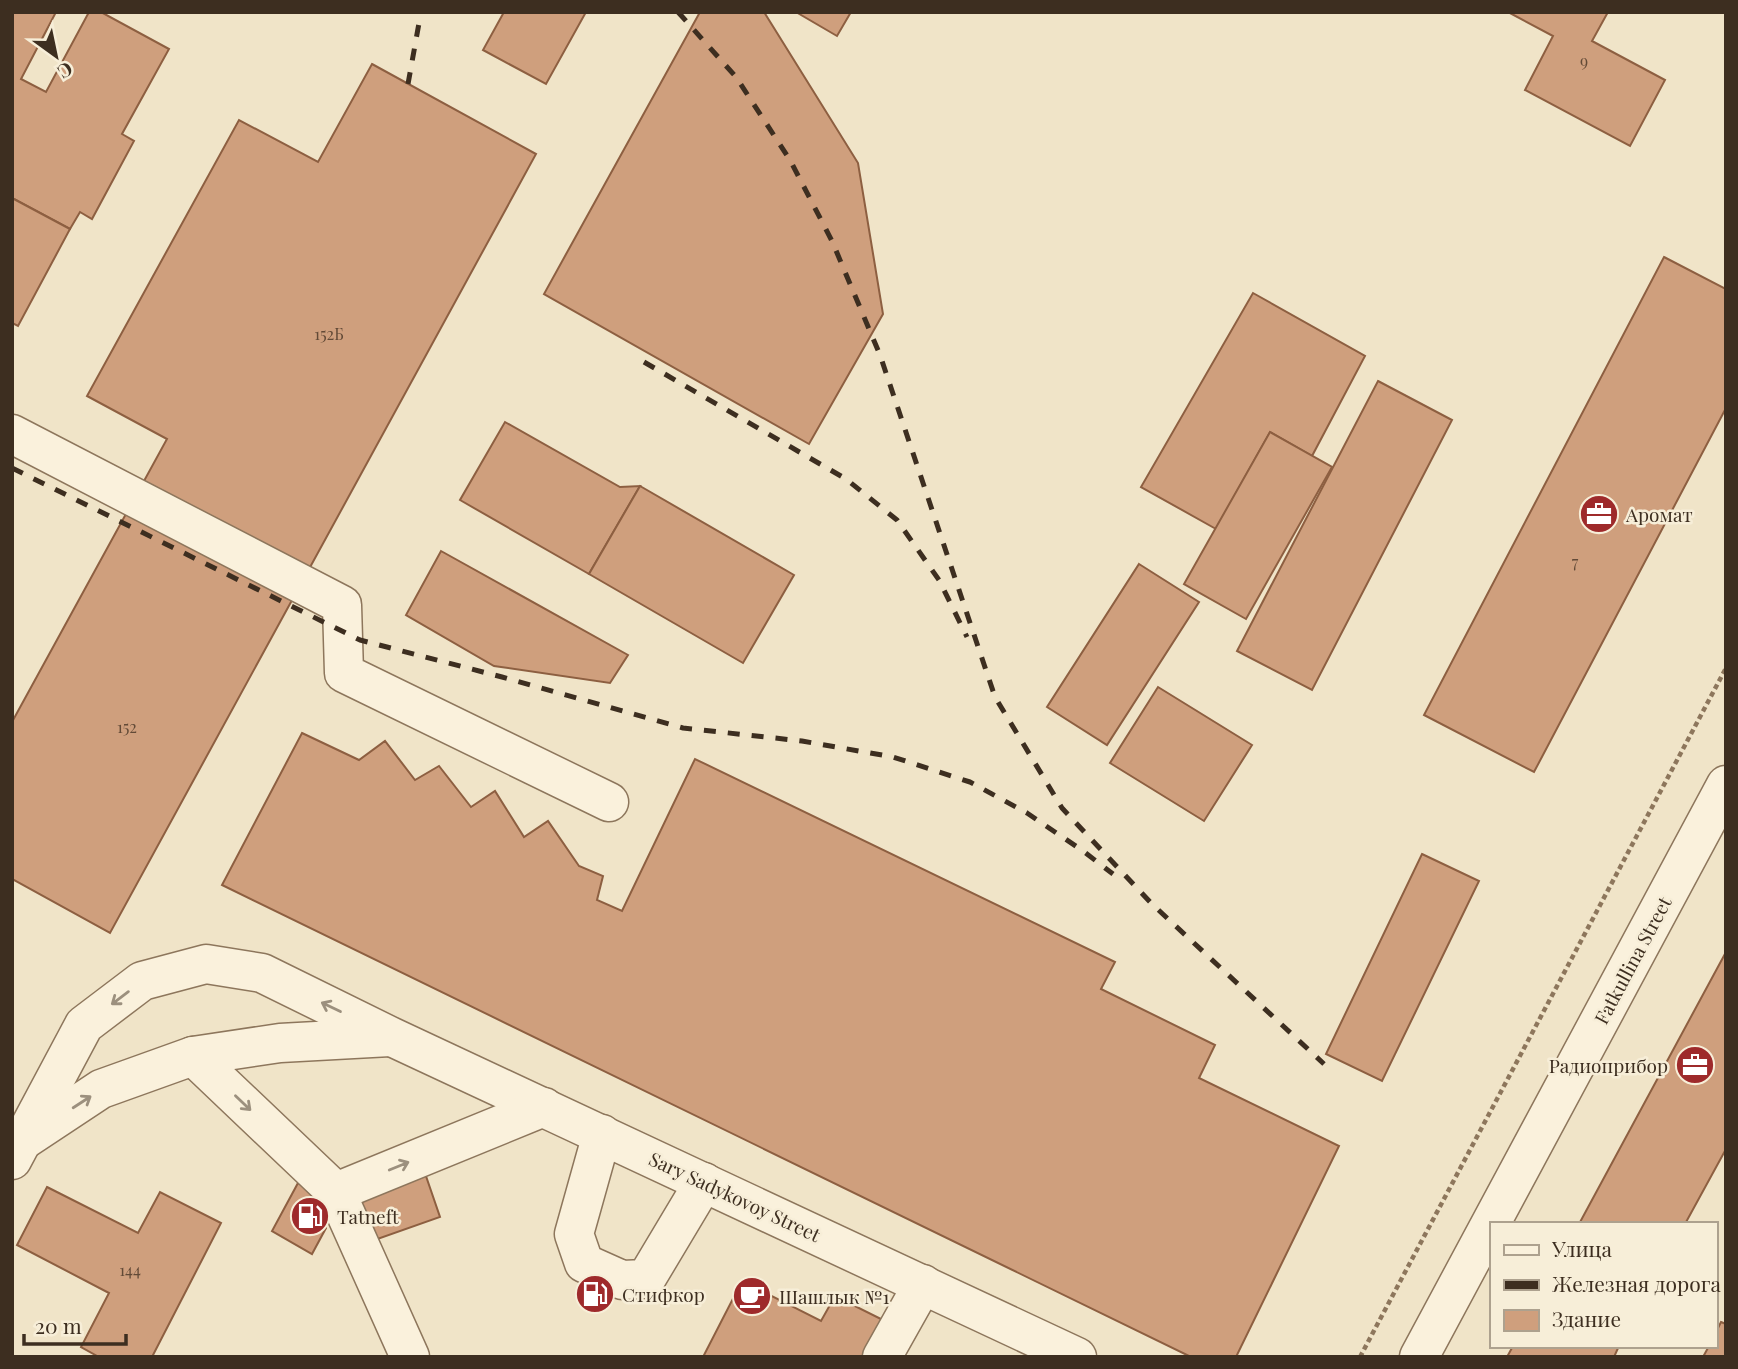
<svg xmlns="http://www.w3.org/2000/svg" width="1738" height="1369" font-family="'Playfair Display',serif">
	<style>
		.building { fill: #cf9f7d; stroke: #8d5f41; stroke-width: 2 }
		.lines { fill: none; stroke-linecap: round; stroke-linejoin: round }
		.minor-casing { stroke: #8d765c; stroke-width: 41 }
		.path { stroke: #8d765c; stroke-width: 4.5; stroke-dasharray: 5 3.5; stroke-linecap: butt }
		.minor { stroke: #faf1dc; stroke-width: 38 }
		.rail { stroke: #3d2e20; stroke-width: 5; stroke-dasharray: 12 12; stroke-linecap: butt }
		.oneway { stroke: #9c907e }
		.labels { text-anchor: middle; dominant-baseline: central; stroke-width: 5; stroke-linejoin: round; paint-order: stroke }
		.number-label { font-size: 16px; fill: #624a37 }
		.poi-label { font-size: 19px; fill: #3d2e20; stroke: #f7eed8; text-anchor: start }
		.street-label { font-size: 19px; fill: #3d2e20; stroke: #f7eed8 }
	</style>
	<rect width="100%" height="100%" fill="#f0e4c8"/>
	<g class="building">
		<path d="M12,12H56L21,79L46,92L89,12H101L169,49L122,134L134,141L92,219L80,212L70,229L12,198Z"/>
		<path d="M504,12H586L546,84L483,50Z"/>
		<path d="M700,12H764L858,163L883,314L809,444L544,294Z"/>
		<path d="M796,12H851L837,36Z"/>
		<path d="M1508,12H1608L1592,41L1665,80L1630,146L1525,90L1553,36Z"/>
		<path d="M372,64L536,154L110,933L12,879V722L167,439L87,396L239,120L318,162Z"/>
		<path d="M12,198L70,229L18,326L12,323Z"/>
		<path d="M1664,257L1726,289V408L1534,772L1424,715Z"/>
		<path d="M1253,293L1365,356L1312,456L1270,432L1216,529L1141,487Z"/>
		<path d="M1378,381L1452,420L1312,690L1237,651Z"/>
		<path d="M505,422L620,487L640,486L589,574L460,500Z"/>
		<path d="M1270,432L1332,467L1246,619L1184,584Z"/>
		<path d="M640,486L794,575L743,663L589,574Z"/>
		<path d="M441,551L628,655L610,683L494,666L406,615Z"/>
		<path d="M1139,564L1199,602L1107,745L1047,707Z"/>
		<path d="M1158,687L1252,745L1204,821L1110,763Z"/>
		<path d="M302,733L359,760L385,741L415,780L439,766L471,807L495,791L524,837L548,821L579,866L603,876L597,900L622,911L695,759L1115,962L1101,989L1215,1045L1199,1078L1339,1146L1236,1357H1191L222,885Z"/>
		<path d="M1422,854L1479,881L1382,1081L1326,1054Z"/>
		<path d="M1726,952V1149L1685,1224H1579Z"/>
		<path d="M416,1147L440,1217L369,1242L345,1172Z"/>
		<path d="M298,1183L317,1194L326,1228L312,1254L272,1231Z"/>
		<path d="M47,1187L138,1233L160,1192L221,1223L152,1357H99L81,1347L109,1293L17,1245Z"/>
		<path d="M742,1281L821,1321L835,1296L891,1324L874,1357H703Z"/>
		<path d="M1721,1322L1726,1324V1357H1703L1709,1346H1715V1334Z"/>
		<path d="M1513,1346H1619L1614,1357H1507Z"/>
	</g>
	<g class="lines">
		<g class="minor-casing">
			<g id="minor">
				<path d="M12,434L342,605L344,673L609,802"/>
				<path d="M193,1056L336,1192L410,1357"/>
				<path d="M602,1134L574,1234L584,1263L622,1280L646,1279L704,1182"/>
				<path d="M27,1138L101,1089L193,1056L280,1043L390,1037"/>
				<path d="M12,1160L84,1025L142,981L206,964L262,973L392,1037L1077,1357"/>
				<path d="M336,1192L544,1107"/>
				<path d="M882,1357L923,1284"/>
				<path d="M1419,1357L1726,785"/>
			</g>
		</g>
		<path class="path" d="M1360,1357L1726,668"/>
		<use href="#minor" class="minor"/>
		<g class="rail">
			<path d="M678,12L736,77L790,160L832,241L880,355L995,697L1062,808L1152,904L1324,1064"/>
			<path d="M408,84L421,12"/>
			<path d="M644,362L846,479L897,520L939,580L967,637"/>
			<path d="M12,468L360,640L502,677L683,728L802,741L893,757L970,782L1027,813L1083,851L1113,874"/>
		</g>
	</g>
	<defs><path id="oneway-shaft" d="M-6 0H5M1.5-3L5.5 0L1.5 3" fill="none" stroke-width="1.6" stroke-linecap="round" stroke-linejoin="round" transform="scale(1.75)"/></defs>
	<g class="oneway">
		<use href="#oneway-shaft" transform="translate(120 998) rotate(143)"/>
		<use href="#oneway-shaft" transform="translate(331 1007) rotate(-154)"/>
		<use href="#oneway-shaft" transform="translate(82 1102) rotate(-33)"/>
		<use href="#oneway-shaft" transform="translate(243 1103) rotate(44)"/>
		<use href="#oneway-shaft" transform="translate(399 1166) rotate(-22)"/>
	</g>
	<defs>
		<g id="office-disc" transform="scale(2.0125)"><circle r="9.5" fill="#9e2a2b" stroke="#f7eed8"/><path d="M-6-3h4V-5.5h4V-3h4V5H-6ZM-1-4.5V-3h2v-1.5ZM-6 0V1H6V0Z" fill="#fff"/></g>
		<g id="fuel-disc" transform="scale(2.0125)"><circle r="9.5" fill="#9e2a2b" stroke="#f7eed8"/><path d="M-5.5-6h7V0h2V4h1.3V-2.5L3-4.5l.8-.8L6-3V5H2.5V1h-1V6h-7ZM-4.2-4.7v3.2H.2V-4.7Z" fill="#fff"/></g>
		<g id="cafe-disc" transform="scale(2.0125)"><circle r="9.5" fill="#9e2a2b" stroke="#f7eed8"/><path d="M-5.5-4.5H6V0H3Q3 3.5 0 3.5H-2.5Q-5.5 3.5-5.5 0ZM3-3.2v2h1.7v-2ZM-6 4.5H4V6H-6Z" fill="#fff"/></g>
	</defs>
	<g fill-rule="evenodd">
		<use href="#office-disc" x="1599" y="514"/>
		<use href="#office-disc" x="1695" y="1065"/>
		<use href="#fuel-disc" x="310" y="1216"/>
		<use href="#fuel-disc" x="595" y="1294"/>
		<use href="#cafe-disc" x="752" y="1296"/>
	</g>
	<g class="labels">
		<g class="number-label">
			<text x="1584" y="60">9</text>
			<text x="329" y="333">152Б</text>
			<text x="1575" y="561">7</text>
			<text x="127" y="726">152</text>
			<text x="130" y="1269">144</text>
		</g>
		<g class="poi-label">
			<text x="1626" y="514">Аромат</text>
			<text x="1668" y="1065" text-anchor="end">Радиоприбор</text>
			<text x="337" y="1216">Tatneft</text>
			<text x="622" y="1294">Стифкор</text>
			<text x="779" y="1296">Шашлык №1</text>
		</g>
		<g class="street-label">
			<text transform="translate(1632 960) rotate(-62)">Fatkullina Street</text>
			<text transform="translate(735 1196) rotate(25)">Sary Sadykovoy Street</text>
		</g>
	</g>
	<rect width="1738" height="1369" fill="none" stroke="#3d2e20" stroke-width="28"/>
	<rect x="1490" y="1222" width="228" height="126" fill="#f7eed8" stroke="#ada18e" stroke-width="2"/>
	<rect x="1504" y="1245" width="35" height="10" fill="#faf1dc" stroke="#ada18e" stroke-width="2"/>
	<text x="1552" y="1257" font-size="21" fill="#3d2e20">Улица</text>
	<rect x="1504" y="1280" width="35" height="10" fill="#3d2e20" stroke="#ada18e" stroke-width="2"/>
	<text x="1552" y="1292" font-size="21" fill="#3d2e20">Железная дорога</text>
	<rect x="1504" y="1310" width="35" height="21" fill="#cf9f7d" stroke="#ada18e" stroke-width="2"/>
	<text x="1552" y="1327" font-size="21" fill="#3d2e20">Здание</text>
	<g transform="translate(56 56) rotate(147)" stroke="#f7eed8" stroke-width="5" paint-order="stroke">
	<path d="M0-5L12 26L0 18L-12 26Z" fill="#3d2e20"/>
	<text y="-10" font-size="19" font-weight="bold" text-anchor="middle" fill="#3d2e20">С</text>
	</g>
	<path d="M24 1334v10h102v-10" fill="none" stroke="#3d2e20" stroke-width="3.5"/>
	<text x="35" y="1334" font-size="21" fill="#3d2e20" stroke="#f7eed8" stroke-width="5" paint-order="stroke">20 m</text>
</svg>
